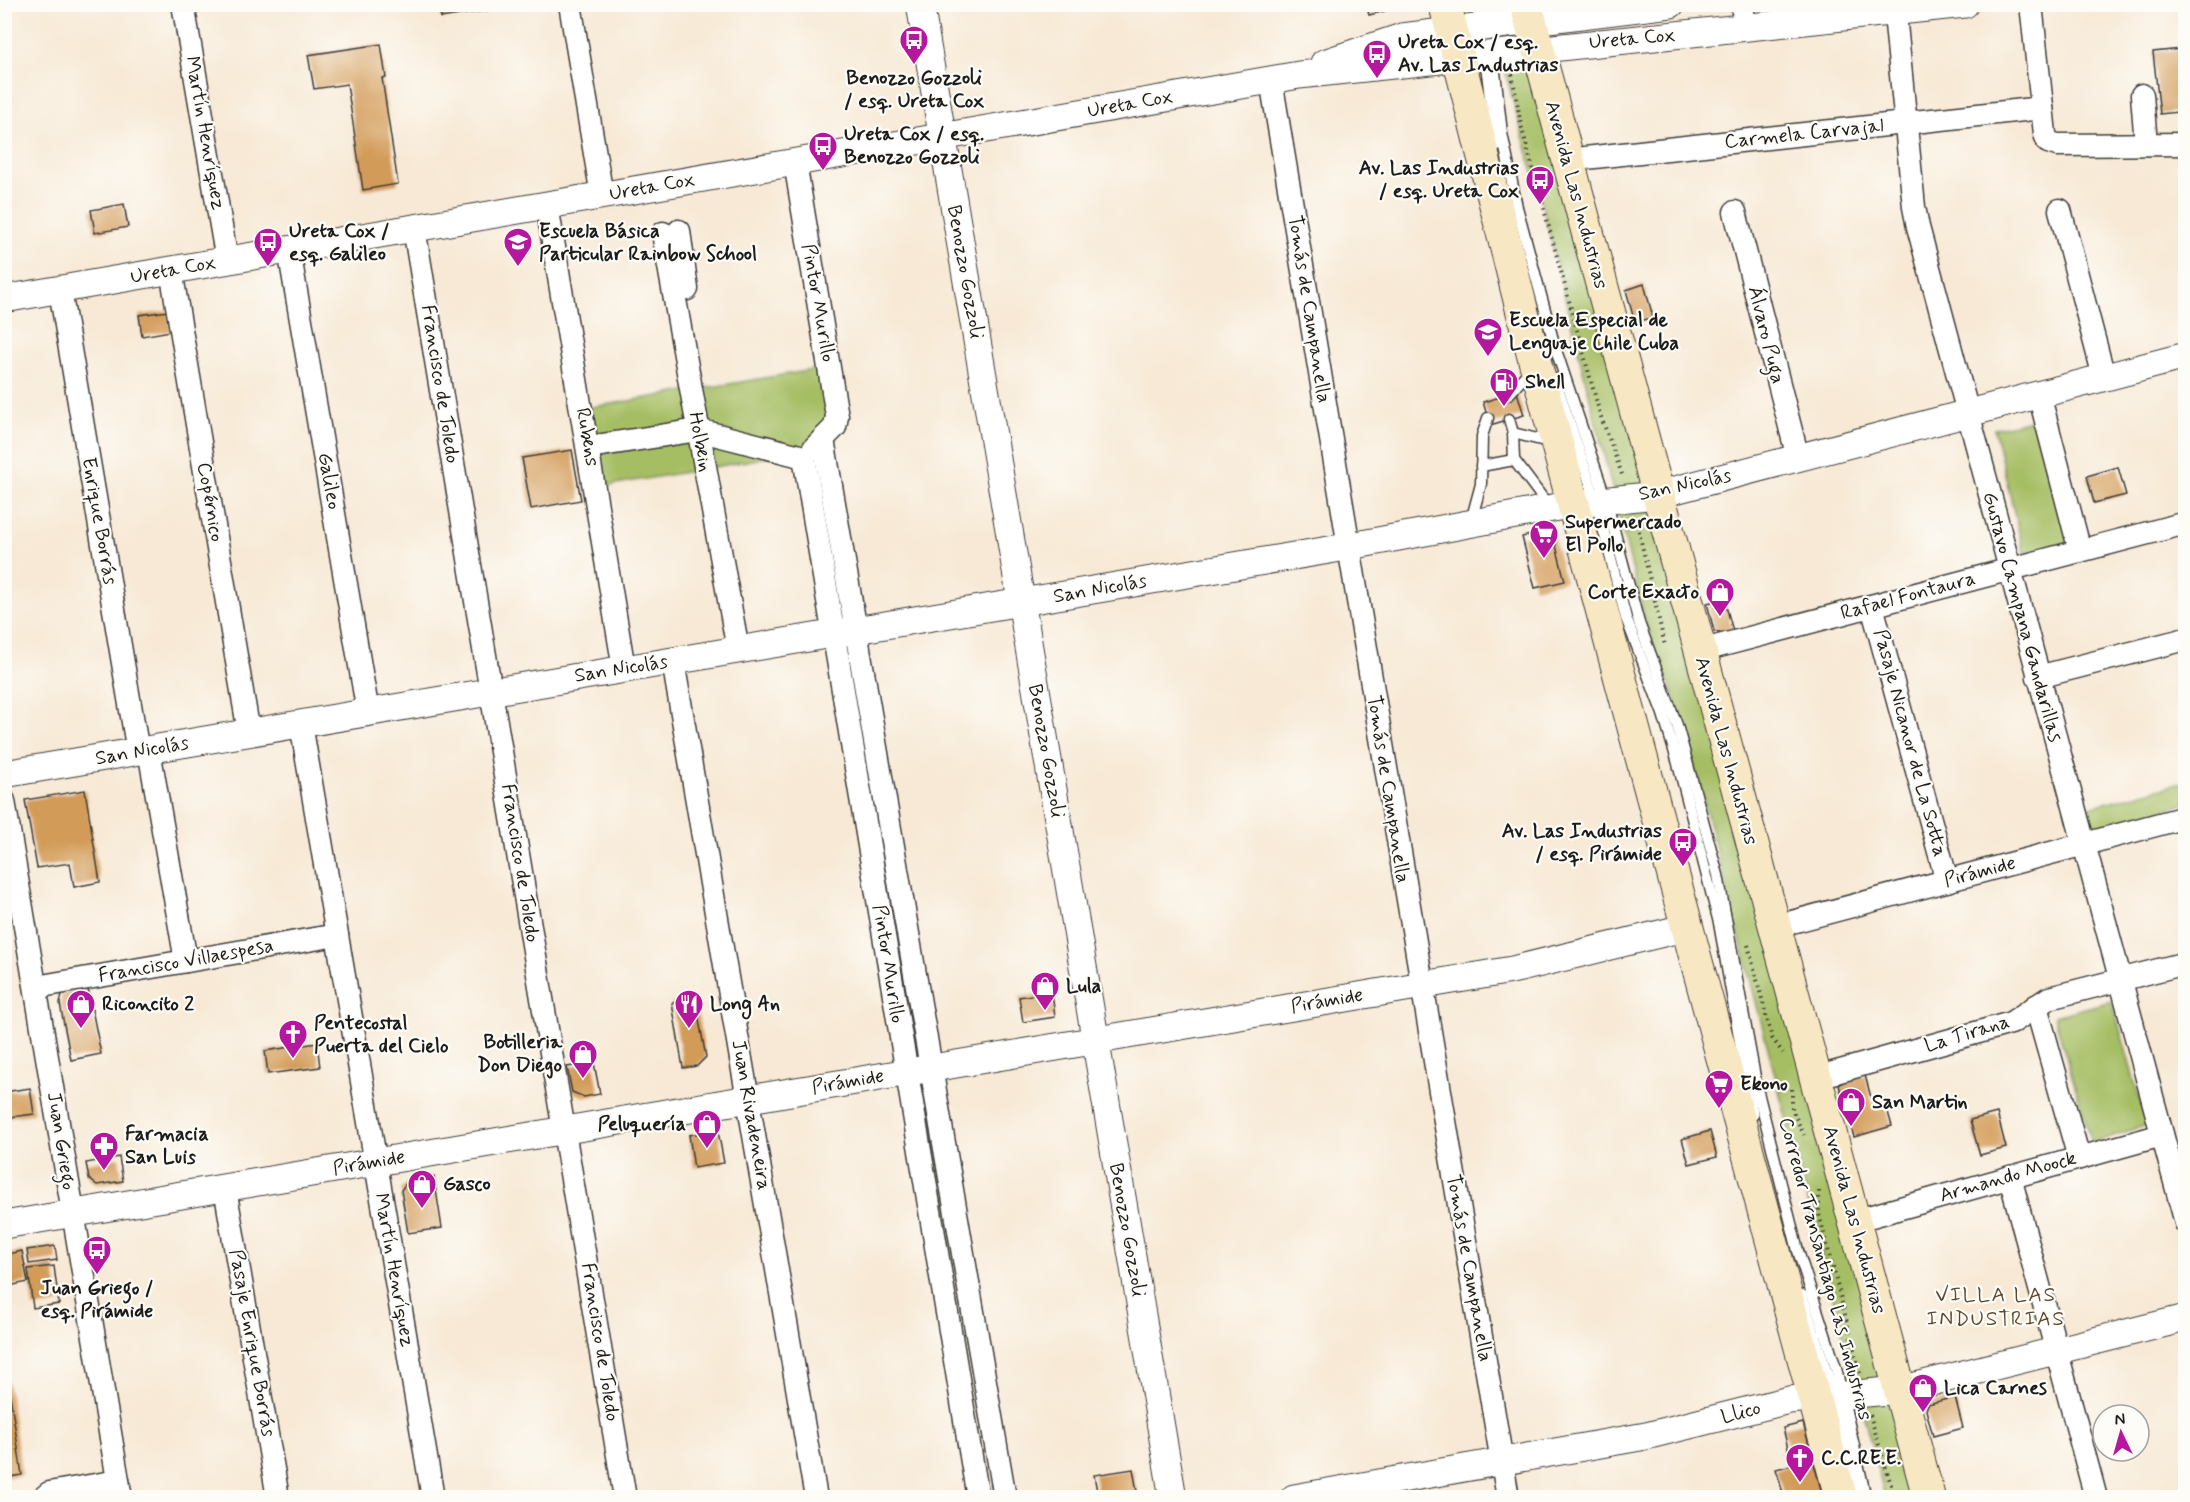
<svg xmlns="http://www.w3.org/2000/svg" width="2190" height="1502" font-family="Mynerve,sans-serif">
	<style>
		.green { fill: #a6be64; stroke: #616d40; stroke-width: 1.5 }
		.building { fill: #d39b58 }
		.lines { fill: none; stroke-linecap: round; stroke-linejoin: round }
		.service-casing { stroke: #3d3b38; stroke-width: 13 }
		.minor-casing { stroke: #3d3b38; stroke-width: 25 }
		.tertiary-casing { stroke: #3d3b38; stroke-width: 29 }
		.secondary-casing { stroke: #3d3b38; stroke-width: 34 }
		.path { stroke: #3d3b38; stroke-width: 4; stroke-dasharray: 1.5 4.5; stroke-linecap: butt }
		.service { stroke: #fff; stroke-width: 10 }
		.minor { stroke: #fff; stroke-width: 22 }
		.tertiary { stroke: #fff; stroke-width: 27 }
		.secondary { stroke: #f8e7c3; stroke-width: 32 }
		.labels { text-anchor: middle; dominant-baseline: central; stroke-width: 4.5; stroke-linejoin: round; paint-order: stroke }
		.street-label { font-size: 20px; fill: #1c1c1c; stroke: #fdfcf7 }
		.poi-label { font-size: 20px; font-weight: bold; fill: #1c1c1c; stroke: #fdfcf7; text-anchor: start }
		.neighbourhood-label { font-size: 21px; letter-spacing: 1.5px; fill: #5c4831; stroke: #fdfcf7 }
	</style>
	<rect width="100%" height="100%" fill="#fdfcf7"/>
	<filter id="ink" filterUnits="userSpaceOnUse"><feTurbulence type="fractalNoise" baseFrequency=".0167" numOctaves="2"/><feDisplacementMap in="SourceGraphic" scale="12" xChannelSelector="R" yChannelSelector="G"/><feConvolveMatrix kernelMatrix="1 2 1 2 8 2 1 2 1" color-interpolation-filters="sRGB"/></filter>
	<filter id="wash" filterUnits="userSpaceOnUse"><feTurbulence type="fractalNoise" baseFrequency=".008" numOctaves="4" result="noise"/><feDisplacementMap in="SourceGraphic" scale="24" xChannelSelector="R" yChannelSelector="G"/><feGaussianBlur stdDeviation="1.35" result="paint"/><feColorMatrix in="noise" values="0 0 0 0 0 0 0 0 0 0 0 0 0 0 0 0 0 1.4 0 .05"/><feComposite in="paint" operator="in"/></filter>
	<g filter="url(#wash)">
		<rect width="100%" height="100%" fill="#f7e9d5"/>
		<g class="green">
			<path d="M1492,5H1519L1919,1497H1885L1685,730L1675,697L1648,633L1541,201L1504,68Z"/>
			<path d="M824,368L831,422L801,454L703,424L593,444L586,408Z"/>
			<path d="M2052,415L2083,538L2024,553L1994,429Z"/>
			<path d="M709,436L779,455L714,467Z"/>
			<path d="M694,438L699,470L599,487L593,455Z"/>
			<path d="M2185,782V804L2094,828L2089,807Z"/>
			<path d="M2112,1001L2147,1125L2092,1143L2054,1016Z"/>
		</g>
		<g id="blocks">
			<g class="building">
				<path d="M439,4H517V6L441,18Z"/>
				<path d="M1366,4H1383L1385,11L1369,15Z"/>
				<path d="M381,44L386,78H382L398,184L363,190L347,84L314,89L308,55Z"/>
				<path d="M2181,49L2186,89V130L2180,131L2178,112L2160,114L2153,52Z"/>
				<path d="M124,204L128,227L95,233L91,210Z"/>
				<path d="M1644,284L1653,317L1635,323L1626,290Z"/>
				<path d="M168,311L171,331L142,336L139,315Z"/>
				<path d="M1517,392L1524,415L1490,425L1483,402Z"/>
				<path d="M572,450L581,500L531,509L522,458Z"/>
				<path d="M2118,467L2126,495L2094,503L2087,476Z"/>
				<path d="M1552,530L1565,581L1535,588L1522,537Z"/>
				<path d="M1724,599L1733,631L1722,634L1714,631L1707,603Z"/>
				<path d="M85,790L100,882L74,887L70,863L37,868L25,800Z"/>
				<path d="M88,989L101,1054L71,1060L60,1004L62,994Z"/>
				<path d="M1052,992L1055,1017L1023,1022L1019,997Z"/>
				<path d="M695,999L706,1057L697,1066L683,1068L672,1003Z"/>
				<path d="M317,1043L320,1067L268,1074L265,1051Z"/>
				<path d="M594,1063L600,1094L584,1097L572,1092L567,1067Z"/>
				<path d="M1865,1075L1873,1105L1885,1102L1892,1126L1854,1137L1839,1085L1844,1081Z"/>
				<path d="M30,1088L34,1114L4,1118V1092Z"/>
				<path d="M1997,1113L2006,1148L1980,1155L1970,1120Z"/>
				<path d="M718,1131L724,1163L694,1168L689,1135Z"/>
				<path d="M1710,1131L1717,1157L1689,1164L1682,1139Z"/>
				<path d="M119,1157L123,1181L97,1185L89,1179L86,1163Z"/>
				<path d="M434,1177L442,1228L408,1233L401,1190L408,1181Z"/>
				<path d="M55,1246L57,1260L29,1264L27,1250Z"/>
				<path d="M22,1251L28,1282L4,1287V1255Z"/>
				<path d="M54,1266L59,1304L33,1308L28,1269Z"/>
				<path d="M4,1378H7L9,1388L22,1475L4,1478Z"/>
				<path d="M1955,1397L1963,1428L1933,1436L1926,1410L1928,1404Z"/>
				<path d="M1803,1423L1823,1497H1784L1776,1469L1792,1465L1783,1428Z"/>
				<path d="M1133,1469L1138,1497H1098L1094,1475Z"/>
			</g>
		</g>
	</g>
	<g filter="url(#ink)">
		<use href="#blocks" fill-opacity="0" stroke="#3d3b38" stroke-width="1.5"/>
		<g class="lines">
			<g class="service-casing">
				<g id="service">
					<path d="M1477,4L1480,27"/>
					<path d="M1486,4L1490,27"/>
					<path d="M1493,54L1502,133L1517,207L1555,347L1606,500L1639,623L1677,725L1718,875L1757,1088L1798,1251L1836,1368L1866,1498"/>
					<path d="M1485,57L1496,146"/>
					<path d="M1555,379L1596,501L1626,618L1663,714L1677,760L1719,923L1753,1115"/>
					<path d="M1509,394L1530,370"/>
					<path d="M1509,419L1513,433L1514,460L1550,508"/>
					<path d="M1513,433L1553,443"/>
					<path d="M1481,466L1514,460"/>
					<path d="M1471,521L1481,484L1482,436L1488,418"/>
					<path d="M1802,1295L1834,1395L1857,1498"/>
				</g>
			</g>
			<g class="minor-casing">
				<g id="minor">
					<path d="M183,4L227,261"/>
					<path d="M570,4L602,196"/>
					<path d="M1742,4L1745,28"/>
					<path d="M1894,4L1914,207L1918,227L2186,1223"/>
					<path d="M2031,4L2045,134L2048,142L2057,145L2186,144"/>
					<path d="M1271,80L1508,1498"/>
					<path d="M2142,95L2146,144"/>
					<path d="M1567,160L2042,108"/>
					<path d="M795,162L837,416L835,427L814,448"/>
					<path d="M547,205L624,669"/>
					<path d="M2060,210L2104,377"/>
					<path d="M1735,212L1798,458"/>
					<path d="M414,228L625,1498"/>
					<path d="M679,231L687,289"/>
					<path d="M663,233L738,650"/>
					<path d="M289,250L368,713"/>
					<path d="M171,270L249,733"/>
					<path d="M60,290L138,752"/>
					<path d="M2039,394L2080,551"/>
					<path d="M823,439L1005,1498"/>
					<path d="M589,447L698,430L804,457"/>
					<path d="M804,457L978,1498"/>
					<path d="M1872,606L1947,881"/>
					<path d="M1700,651L2186,523"/>
					<path d="M673,661L816,1498"/>
					<path d="M2038,677L2186,639"/>
					<path d="M301,724L433,1498"/>
					<path d="M149,750L186,961"/>
					<path d="M4,801L121,1498"/>
					<path d="M1773,927L2186,817"/>
					<path d="M36,987L337,935"/>
					<path d="M2036,1006L2079,1158"/>
					<path d="M1815,1078L2011,1023L2049,998L2186,963"/>
					<path d="M2010,1177L2096,1498"/>
					<path d="M225,1188L278,1498"/>
					<path d="M1854,1221L2162,1135"/>
					<path d="M43,1498L49,1493L118,1481"/>
				</g>
			</g>
			<g class="tertiary-casing">
				<g id="tertiary">
					<path d="M920,4L1173,1498"/>
					<path d="M1324,63L1402,37L1671,4"/>
					<path d="M4,299L1299,75L1965,4"/>
					<path d="M4,774L1335,549L1574,504L1656,495L2186,356"/>
					<path d="M4,1225L1512,970L1688,927"/>
					<path d="M1294,1498L1646,1436L1789,1400L1900,1390L2186,1318"/>
				</g>
			</g>
			<g class="secondary-casing">
				<g id="secondary">
					<path d="M1445,4L1535,362L1841,1498"/>
					<path d="M1526,4L1929,1498"/>
				</g>
			</g>
			<g class="path">
				<path d="M1512,74L1521,125L1600,414L1623,477"/>
				<path d="M1636,519L1665,646"/>
				<path d="M1748,945L1772,1038L1783,1053"/>
				<path d="M1792,1089V1109L1804,1135"/>
				<path d="M1819,1191V1214L1860,1373"/>
				<path d="M1870,1415L1895,1498"/>
			</g>
			<use href="#service" class="service"/>
			<use href="#minor" class="minor"/>
			<use href="#tertiary" class="tertiary"/>
			<use href="#secondary" class="secondary"/>
		</g>
	</g>
	<defs>
		<g id="bus-pin" transform="scale(1.5)"><path d="M0 17L-7.5 6A9.5 9.5 0 1 1 7.5 6Z" fill="#b5179e" stroke="#fdfcf7"/><path d="M-5-6H5V4H4V6H2V4H-2V6H-4V4H-5ZM-3.5-4V0h7V-4ZM-3.5 1.2v1.5H-2V1.2ZM2 1.2v1.5H3.5V1.2Z" fill="#fff"/></g>
		<g id="school-pin" transform="scale(1.5)"><path d="M0 17L-7.5 6A9.5 9.5 0 1 1 7.5 6Z" fill="#b5179e" stroke="#fdfcf7"/><path d="M0-5L7-2L0 1L-7-2ZM-4 1L0 2.5L4 1V4Q0 6-4 4Z" fill="#fff"/></g>
		<g id="fuel-pin" transform="scale(1.5)"><path d="M0 17L-7.5 6A9.5 9.5 0 1 1 7.5 6Z" fill="#b5179e" stroke="#fdfcf7"/><path d="M-5.5-6h7V0h2V4h1.3V-2.5L3-4.5l.8-.8L6-3V5H2.5V1h-1V6h-7ZM-4.2-4.7v3.2H.2V-4.7Z" fill="#fff"/></g>
		<g id="supermarket-pin" transform="scale(1.5)"><path d="M0 17L-7.5 6A9.5 9.5 0 1 1 7.5 6Z" fill="#b5179e" stroke="#fdfcf7"/><path d="M-6-5.5h2.5l.6 2H6L4.5 2H-2.5L-4.4-4H-6ZM-1.5 3.2a1.3 1.3 0 1 0 .1 0ZM3 3.2a1.3 1.3 0 1 0 .1 0Z" fill="#fff"/></g>
		<g id="shop-pin" transform="scale(1.5)"><path d="M0 17L-7.5 6A9.5 9.5 0 1 1 7.5 6Z" fill="#b5179e" stroke="#fdfcf7"/><path d="M-5-2.5h2.3a2.7 3.5 0 0 1 5.4 0H5L5.5 6h-11ZM-1.5-2.5h3a1.5 2.3 0 0 0-3 0Z" fill="#fff"/></g>
		<g id="restaurant-pin" transform="scale(1.5)"><path d="M0 17L-7.5 6A9.5 9.5 0 1 1 7.5 6Z" fill="#b5179e" stroke="#fdfcf7"/><path d="M-5-6h1v4h1v-4h1v4h1v-4h1v5L-1.5 .5V6h-2V.5L-5-1ZM5-6V6H3V1.5H1.5Q1.5-4 5-6Z" fill="#fff"/></g>
		<g id="church-pin" transform="scale(1.5)"><path d="M0 17L-7.5 6A9.5 9.5 0 1 1 7.5 6Z" fill="#b5179e" stroke="#fdfcf7"/><path d="M-1.2-6h2.4v3.5h3.3v2.4h-3.3V6h-2.4V-.1h-3.3v-2.4h3.3Z" fill="#fff"/></g>
		<g id="pharmacy-pin" transform="scale(1.5)"><path d="M0 17L-7.5 6A9.5 9.5 0 1 1 7.5 6Z" fill="#b5179e" stroke="#fdfcf7"/><path d="M-2-6h4v4h4v4h-4v4h-4v-4h-4v-4h4Z" fill="#fff"/></g>
	</defs>
	<g fill-rule="evenodd">
		<use href="#bus-pin" x="914" y="40"/>
		<use href="#bus-pin" x="1377" y="54"/>
		<use href="#bus-pin" x="823" y="146"/>
		<use href="#bus-pin" x="1540" y="180"/>
		<use href="#bus-pin" x="268" y="242"/>
		<use href="#school-pin" x="518" y="242"/>
		<use href="#school-pin" x="1488" y="332"/>
		<use href="#fuel-pin" x="1504" y="382"/>
		<use href="#supermarket-pin" x="1544" y="534"/>
		<use href="#shop-pin" x="1720" y="592"/>
		<use href="#bus-pin" x="1683" y="842"/>
		<use href="#shop-pin" x="1045" y="986"/>
		<use href="#shop-pin" x="81" y="1004"/>
		<use href="#restaurant-pin" x="689" y="1004"/>
		<use href="#church-pin" x="293" y="1034"/>
		<use href="#shop-pin" x="583" y="1054"/>
		<use href="#supermarket-pin" x="1719" y="1084"/>
		<use href="#shop-pin" x="1851" y="1102"/>
		<use href="#shop-pin" x="707" y="1124"/>
		<use href="#pharmacy-pin" x="104" y="1146"/>
		<use href="#shop-pin" x="422" y="1184"/>
		<use href="#bus-pin" x="97" y="1250"/>
		<use href="#shop-pin" x="1923" y="1388"/>
		<use href="#church-pin" x="1800" y="1458"/>
	</g>
	<g class="labels">
		<g class="street-label">
			<text transform="translate(1632 39) rotate(-5)">Ureta Cox</text>
			<text transform="translate(1130 104) rotate(-10)">Ureta Cox</text>
			<text transform="translate(205 133) rotate(80)">Martín Henríquez</text>
			<text transform="translate(1804 134) rotate(-6)">Carmela Carvajal</text>
			<text transform="translate(652 187) rotate(-10)">Ureta Cox</text>
			<text transform="translate(1576 195) rotate(75)">Avenida Las Industrias</text>
			<text transform="translate(173 270) rotate(-10)">Ureta Cox</text>
			<text transform="translate(965 272) rotate(80)">Benozzo Gozzoli</text>
			<text transform="translate(818 303) rotate(80)">Pintor Murillo</text>
			<text transform="translate(1309 309) rotate(81)">Tomás de Campanella</text>
			<text transform="translate(1766 335) rotate(76)">Álvaro Puga</text>
			<text transform="translate(440 384) rotate(81)">Francisco de Toledo</text>
			<text transform="translate(587 437) rotate(80)">Rubens</text>
			<text transform="translate(700 442) rotate(80)">Holbein</text>
			<text transform="translate(329 481) rotate(80)">Galileo</text>
			<text transform="translate(1685 485) rotate(-12)">San Nicolás</text>
			<text transform="translate(210 502) rotate(80)">Copérnico</text>
			<text transform="translate(99 521) rotate(80)">Enrique Borrás</text>
			<text transform="translate(1100 589) rotate(-10)">San Nicolás</text>
			<text transform="translate(1908 596) rotate(-15)">Rafael Fontaura</text>
			<text transform="translate(2022 617) rotate(75)">Gustavo Campana Gandarillas</text>
			<text transform="translate(621 669) rotate(-9)">San Nicolás</text>
			<text transform="translate(1910 743) rotate(75)">Pasaje Nicanor de La Sotta</text>
			<text transform="translate(142 751) rotate(-10)">San Nicolás</text>
			<text transform="translate(1046 751) rotate(80)">Benozzo Gozzoli</text>
			<text transform="translate(1726 751) rotate(75)">Avenida Las Industrias</text>
			<text transform="translate(1388 789) rotate(81)">Tomás de Campanella</text>
			<text transform="translate(520 863) rotate(81)">Francisco de Toledo</text>
			<text transform="translate(1980 872) rotate(-15)">Pirámide</text>
			<text transform="translate(186 961) rotate(-10)">Francisco Villaespesa</text>
			<text transform="translate(888 964) rotate(81)">Pintor Murillo</text>
			<text transform="translate(1327 1001) rotate(-10)">Pirámide</text>
			<text transform="translate(1967 1034) rotate(-17)">La Tirana</text>
			<text transform="translate(848 1082) rotate(-10)">Pirámide</text>
			<text transform="translate(751 1115) rotate(80)">Juan Rivadeneira</text>
			<text transform="translate(61 1141) rotate(81)">Juan Griego</text>
			<text transform="translate(369 1163) rotate(-10)">Pirámide</text>
			<text transform="translate(2008 1177) rotate(-16)">Armando Moock</text>
			<text transform="translate(1854 1220) rotate(75)">Avenida Las Industrias</text>
			<text transform="translate(1127 1230) rotate(80)">Benozzo Gozzoli</text>
			<text transform="translate(1469 1268) rotate(80)">Tomás de Campanella</text>
			<text transform="translate(1825 1269) rotate(75)">Corredor Transantiago Las Industrias</text>
			<text transform="translate(394 1270) rotate(80)">Martín Henríquez</text>
			<text transform="translate(600 1342) rotate(81)">Francisco de Toledo</text>
			<text transform="translate(252 1343) rotate(80)">Pasaje Enrique Borrás</text>
			<text transform="translate(1741 1413) rotate(-15)">Llico</text>
		</g>
		<g class="poi-label">
			<text x="1398" y="42">Ureta Cox / esq.<tspan x="1398" dy="23">Av. Las Industrias</tspan></text>
			<text x="914" y="78" text-anchor="middle">Benozzo Gozzoli<tspan x="914" dy="23">/ esq. Ureta Cox</tspan></text>
			<text x="844" y="134">Ureta Cox / esq.<tspan x="844" dy="23">Benozzo Gozzoli</tspan></text>
			<text x="1519" y="168" text-anchor="end">Av. Las Industrias<tspan x="1519" dy="23">/ esq. Ureta Cox</tspan></text>
			<text x="289" y="231">Ureta Cox /<tspan x="289" dy="23">esq. Galileo</tspan></text>
			<text x="539" y="231">Escuela Básica<tspan x="539" dy="23">Particular Rainbow School</tspan></text>
			<text x="1509" y="320">Escuela Especial de<tspan x="1509" dy="23">Lenguaje Chile Cuba</tspan></text>
			<text x="1525" y="382">Shell</text>
			<text x="1565" y="522">Supermercado<tspan x="1565" dy="23">El Pollo</tspan></text>
			<text x="1699" y="592" text-anchor="end">Corte Exacto</text>
			<text x="1662" y="831" text-anchor="end">Av. Las Industrias<tspan x="1662" dy="23">/ esq. Pirámide</tspan></text>
			<text x="1066" y="986">Lula</text>
			<text x="102" y="1004">Riconcito 2</text>
			<text x="710" y="1004">Long An</text>
			<text x="314" y="1023">Pentecostal<tspan x="314" dy="23">Puerta del Cielo</tspan></text>
			<text x="562" y="1042" text-anchor="end">Botilleria<tspan x="562" dy="23">Don Diego</tspan></text>
			<text x="1740" y="1084">Ekono</text>
			<text x="1872" y="1102">San Martin</text>
			<text x="686" y="1124" text-anchor="end">Peluquería</text>
			<text x="125" y="1134">Farmacia<tspan x="125" dy="23">San Luis</tspan></text>
			<text x="443" y="1184">Gasco</text>
			<text x="97" y="1288" text-anchor="middle">Juan Griego /<tspan x="97" dy="23">esq. Pirámide</tspan></text>
			<text x="1944" y="1388">Lica Carnes</text>
			<text x="1821" y="1458">C.C.RE.E.</text>
		</g>
		<g class="neighbourhood-label">
			<text x="1996" y="1295">VILLA LAS<tspan x="1996" dy="24">INDUSTRIAS</tspan></text>
		</g>
	</g>
	<rect width="2190" height="1502" fill="none" stroke="#fdfcf7" stroke-width="24"/>
	<g transform="translate(2121 1433) rotate(355)"><circle r="28" fill="#fdfcf7" stroke="#a3a29f" stroke-width="1.5"/>
	<path d="M0-4.5L10 22L0 15L-10 22Z" fill="#b5179e"/>
	<text y="-9" font-size="16" font-weight="bold" text-anchor="middle" fill="#1c1c1c">N</text>
	</g>
</svg>
